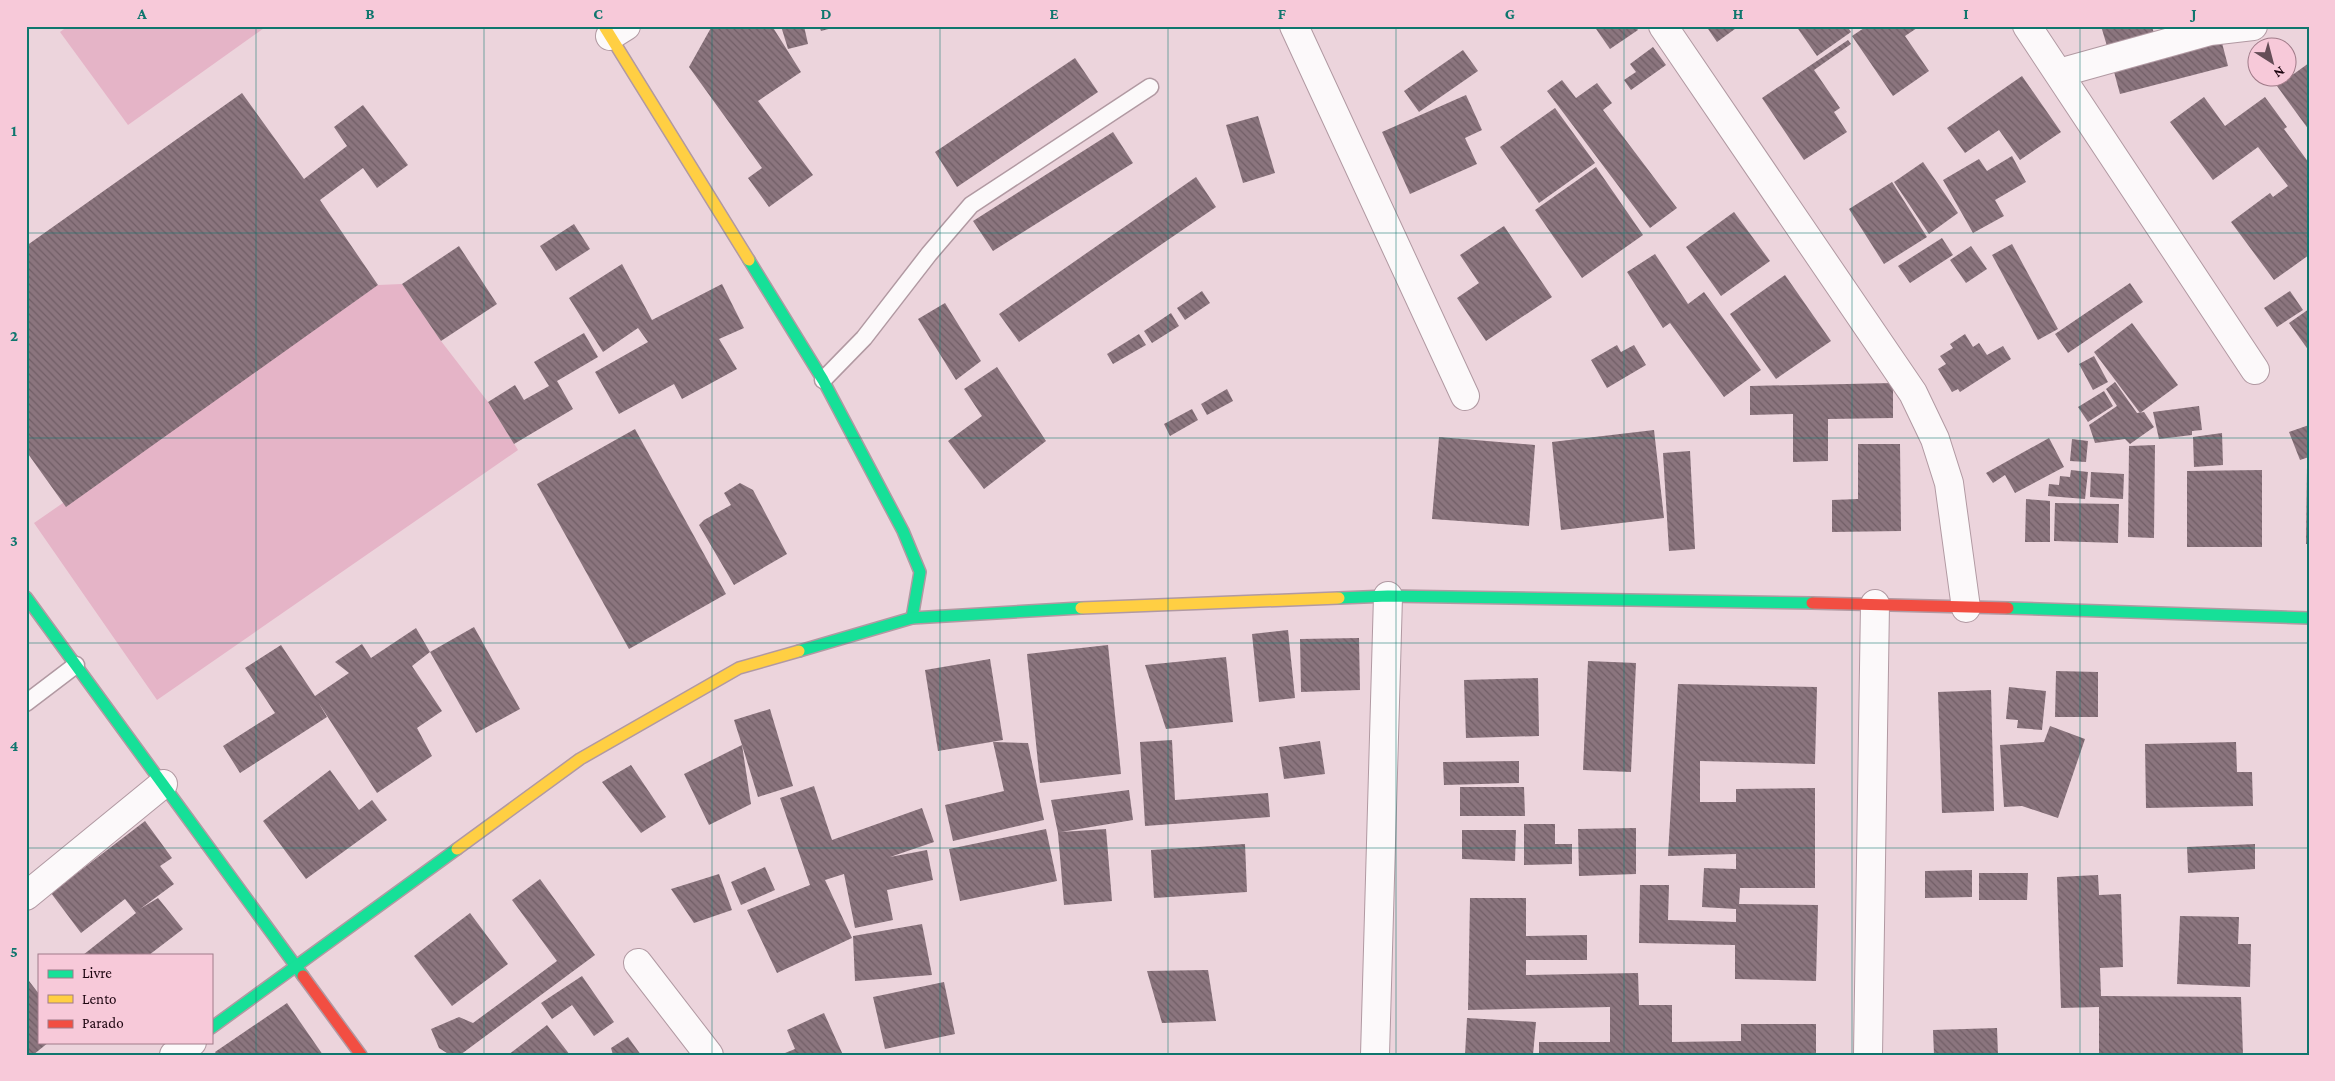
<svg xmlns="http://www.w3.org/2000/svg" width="2335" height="1081" font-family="'Crimson Pro',serif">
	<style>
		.grass { fill: #e5b4c7 }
		.building { fill: url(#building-back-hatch) }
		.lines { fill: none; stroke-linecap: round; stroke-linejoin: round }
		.lane-casing { stroke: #b199a2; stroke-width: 19 }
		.street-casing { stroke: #b199a2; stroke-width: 30 }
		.fast-casing { stroke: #b199a2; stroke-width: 14 }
		.slow-casing { stroke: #b199a2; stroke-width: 14 }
		.jam-casing { stroke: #b199a2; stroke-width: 14 }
		.lane { stroke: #fcf9fa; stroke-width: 16 }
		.street { stroke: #fcf9fa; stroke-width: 28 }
		.fast { stroke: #16e098; stroke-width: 11 }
		.slow { stroke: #ffcf43; stroke-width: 11 }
		.jam { stroke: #f24e42; stroke-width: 11 }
		.grid { fill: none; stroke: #0f766e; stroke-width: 1; stroke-opacity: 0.55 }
		.neatline { fill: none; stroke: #0f766e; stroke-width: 2 }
		.grid-label { font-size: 16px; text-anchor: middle; font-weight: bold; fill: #0f766e }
	</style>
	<defs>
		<pattern id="building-back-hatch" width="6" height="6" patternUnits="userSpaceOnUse" patternTransform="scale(1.25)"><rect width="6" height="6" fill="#8b757e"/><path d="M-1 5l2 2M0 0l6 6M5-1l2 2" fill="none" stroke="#715e66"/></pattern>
	</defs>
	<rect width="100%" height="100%" fill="#ecd4dc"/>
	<g class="grass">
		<path d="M68,26H267L128,125L60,32Z"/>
		<path d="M402,284L441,341L488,402L518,450L157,700L34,523L378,285Z"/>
	</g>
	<g class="building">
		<path d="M712,26H772L801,72L758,101L813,175L769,207L748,178L762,168L689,67Z"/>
		<path d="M781,26H804L808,44L788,49Z"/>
		<path d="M819,26H836V27L821,31Z"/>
		<path d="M1594,26H1635L1638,30L1610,49Z"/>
		<path d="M1706,26H1739L1717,42Z"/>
		<path d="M1796,26H1847L1851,32L1817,56Z"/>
		<path d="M1867,26H1920L1905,36L1929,71L1893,96L1852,36Z"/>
		<path d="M2101,26H2152L2154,34L2107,46Z"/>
		<path d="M2221,39L2228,66L2120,94L2113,68Z"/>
		<path d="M1848,40L1851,44L1814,70L1840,108L1834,112L1847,132L1804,160L1762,98Z"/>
		<path d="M1653,47L1666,65L1631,90L1624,80L1636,72L1630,64Z"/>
		<path d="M1463,50L1478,71L1419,112L1404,91Z"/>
		<path d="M1075,58L1098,92L957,187L935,152Z"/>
		<path d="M2309,63V130L2277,86Z"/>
		<path d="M2022,76L2061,132L2020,160L1999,130L1965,153L1947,128Z"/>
		<path d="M1562,80L1576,98L1597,83L1612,103L1603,110L1677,208L1650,228L1547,91Z"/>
		<path d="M242,93L304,179L347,146L334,127L363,105L408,165L377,188L363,168L320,200L378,285L66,507L26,451V246Z"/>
		<path d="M1466,95L1482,130L1465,138L1477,164L1410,194L1382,132Z"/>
		<path d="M2204,97L2225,126L2265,97L2287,127L2284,129L2309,163V255L2274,280L2231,222L2270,193L2273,197L2288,186L2258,147L2213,180L2170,122Z"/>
		<path d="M1555,108L1595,163L1539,203L1500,147Z"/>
		<path d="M1258,116L1275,173L1243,183L1226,125Z"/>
		<path d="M1113,132L1133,163L993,251L973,221Z"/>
		<path d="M2012,156L2026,182L1995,200L2004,216L1973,233L1943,180L1979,159L1987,171Z"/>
		<path d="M1923,162L1958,213L1929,234L1894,182Z"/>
		<path d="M1596,167L1643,235L1582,278L1535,210Z"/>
		<path d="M1196,177L1216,207L1019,342L999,314Z"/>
		<path d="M1892,182L1927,237L1884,264L1849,209Z"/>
		<path d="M1734,212L1770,261L1721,296L1686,247Z"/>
		<path d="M574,224L590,249L556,271L540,246Z"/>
		<path d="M1504,226L1552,297L1486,341L1457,298L1479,283L1460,255Z"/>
		<path d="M1942,238L1953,255L1910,283L1898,266Z"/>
		<path d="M2012,244L2058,329L2038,340L1992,255Z"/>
		<path d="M459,246L497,304L441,341L402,284Z"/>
		<path d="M1971,246L1987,269L1966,283L1950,260Z"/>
		<path d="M1655,254L1688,304L1704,292L1761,370L1724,397L1670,323L1663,328L1627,272Z"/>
		<path d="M622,264L652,320L722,284L744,328L719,339L737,369L682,399L674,384L619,414L595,372L648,342L638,328L603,352L569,298Z"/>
		<path d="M1785,275L1831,341L1776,379L1730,314Z"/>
		<path d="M2130,283L2143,302L2068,353L2055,334Z"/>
		<path d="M1202,291L1210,303L1185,320L1177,308Z"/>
		<path d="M2290,291L2303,310L2277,327L2264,308Z"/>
		<path d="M945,303L981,361L956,380L918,319Z"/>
		<path d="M2309,309V351L2289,323Z"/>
		<path d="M1171,313L1179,326L1152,343L1144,331Z"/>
		<path d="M2132,323L2178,385L2140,413L2094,352Z"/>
		<path d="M584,333L598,357L557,381L573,409L514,444L488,402L515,385L524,400L549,386L534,362Z"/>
		<path d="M1139,334L1146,345L1113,364L1107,354Z"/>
		<path d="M1965,334L1973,347L1979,343L1987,355L2003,346L2011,359L1960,392L1958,389L1952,392L1938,369L1946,364L1940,356L1953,348L1950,344Z"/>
		<path d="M1617,345L1621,352L1634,345L1646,365L1607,388L1591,360Z"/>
		<path d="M2094,356L2108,382L2093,390L2079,364Z"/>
		<path d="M997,367L1046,441L984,489L948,441L982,416L964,389Z"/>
		<path d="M2115,382L2137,413L2144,412L2154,427L2130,444L2125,439L2095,443L2089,425L2117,406L2106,389Z"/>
		<path d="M1893,383V418L1828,419V461L1793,462V414L1750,415V386Z"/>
		<path d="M1227,389L1233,401L1207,415L1201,404Z"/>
		<path d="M2104,391L2113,406L2088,422L2078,407Z"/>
		<path d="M2199,406L2202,430L2192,431V435L2159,439L2153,412Z"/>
		<path d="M1192,409L1198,420L1170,436L1164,424Z"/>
		<path d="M2309,425V457L2300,460L2289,432Z"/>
		<path d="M635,429L726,594L629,649L537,484Z"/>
		<path d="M1654,430L1664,518L1561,530L1552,442Z"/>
		<path d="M2222,433L2223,465L2194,467L2193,437Z"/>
		<path d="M1439,437L1535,445L1529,526L1432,519Z"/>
		<path d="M2049,438L2064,467L2015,493L2005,475L1993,483L1986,473Z"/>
		<path d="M2072,439L2088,441L2086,462L2070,461Z"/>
		<path d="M1858,444H1900L1901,531L1832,532V500L1858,499Z"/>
		<path d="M2155,445L2154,538L2128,537L2129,446Z"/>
		<path d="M1690,451L1695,549L1669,551L1663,453Z"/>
		<path d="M2307,466H2309V544H2306Z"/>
		<path d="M2071,470L2088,472L2085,499L2048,496L2049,484L2059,485L2060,476L2070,477Z"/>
		<path d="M2262,470V547H2187V471Z"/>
		<path d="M2091,472L2124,474L2123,499L2090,497Z"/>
		<path d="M740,483L753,490L787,554L734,585L699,525L704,520L731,505L724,493Z"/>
		<path d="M2026,499L2050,501V542H2025Z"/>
		<path d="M2055,503L2119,504L2118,543L2054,541Z"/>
		<path d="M474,627L520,709L476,733L430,652Z"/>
		<path d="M416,628L430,652L412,666L442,711L417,728L432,756L377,793L318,702L327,717L240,773L223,746L275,713L245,668L281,645L315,696L349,673L335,662L362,644L371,658Z"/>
		<path d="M1288,630L1295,698L1259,702L1252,634Z"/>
		<path d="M1359,638L1360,690L1301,692L1300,639Z"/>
		<path d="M1108,645L1121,774L1040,783L1027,654Z"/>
		<path d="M1226,657L1233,722L1166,729L1145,665Z"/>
		<path d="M990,659L1003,740L938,751L925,670Z"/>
		<path d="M1588,661L1636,663L1631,772L1583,770Z"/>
		<path d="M2056,671L2098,672V717H2055Z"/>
		<path d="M1538,678L1539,736L1466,738L1464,680Z"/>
		<path d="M1678,684L1817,687L1815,764L1700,761V802H1736V789L1815,788V888H1740L1739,904L1818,905L1816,981L1735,979V945L1639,943L1640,885H1669L1668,920L1736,922V909L1702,907L1704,868L1736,869V854L1668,856Z"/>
		<path d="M2009,687L2046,691L2042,730L2017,728L2018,720L2006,719Z"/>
		<path d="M1991,690L1994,811L1942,813L1938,692Z"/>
		<path d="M770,709L793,786L758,797L742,745L751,804L709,825L684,774L742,745L734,720Z"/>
		<path d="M2050,726L2085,739L2058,818L2022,806L2004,807L2000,745L2044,742Z"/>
		<path d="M1172,740L1175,800L1268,793L1270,817L1145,826L1140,742Z"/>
		<path d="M1320,741L1325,774L1284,779L1279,747Z"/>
		<path d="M993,742L1028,743L1044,820L953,841L945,805L1004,791Z"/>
		<path d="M2236,742L2237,772H2252L2253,806L2146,808L2145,744Z"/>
		<path d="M1519,761V783L1444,785L1443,762Z"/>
		<path d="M631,765L666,817L641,833L602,782Z"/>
		<path d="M330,770L359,810L372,800L387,820L306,879L263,821Z"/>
		<path d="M814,786L832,840L922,808L934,842L890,857L927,850L933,880L887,890L893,920L855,928L844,874L825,880L852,938L777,973L747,910L810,885L780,798Z"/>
		<path d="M1460,787H1524L1525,816H1460Z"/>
		<path d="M1129,790L1133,820L1061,832L1106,829L1112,901L1064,905L1058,833L1051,800Z"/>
		<path d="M145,821L172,858L160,866L174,884L140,909L158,898L183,929L149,955H83L136,913L125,899L81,933L51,893Z"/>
		<path d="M1524,824H1555V844H1572V864L1524,865Z"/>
		<path d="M1636,828V874L1579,876L1578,829Z"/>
		<path d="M1046,829L1057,881L960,901L949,849Z"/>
		<path d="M1462,830H1516L1515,861L1462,859Z"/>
		<path d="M1245,844L1247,892L1154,898L1151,850Z"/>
		<path d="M2255,844V869L2188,873L2187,847Z"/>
		<path d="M765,867L775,890L741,905L731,882Z"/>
		<path d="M1972,870V897L1925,898V871Z"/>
		<path d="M1979,873H2028L2027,900H1979Z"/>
		<path d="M719,874L732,910L694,923L671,889Z"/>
		<path d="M2098,875L2099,895L2121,894L2123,967L2100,968L2101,996L2241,997L2243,1055H2099V1007L2061,1008L2057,877Z"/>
		<path d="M540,879L595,955L460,1055H450L439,1048L431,1029L459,1017L473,1023L557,961L512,900Z"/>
		<path d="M1470,898H1526V936L1587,935V960H1526V975L1638,973L1639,1005H1672V1042L1741,1041V1024H1816V1055H1539V1042H1610V1007L1468,1010Z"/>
		<path d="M470,913L508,964L452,1006L414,956Z"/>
		<path d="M2180,916L2239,917L2238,944H2251L2250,987L2177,984Z"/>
		<path d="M922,924L932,975L855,981L853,936Z"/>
		<path d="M1208,970L1216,1021L1162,1023L1147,971Z"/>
		<path d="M582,976L614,1022L594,1036L572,1005L552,1019L541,1003Z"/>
		<path d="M26,977L39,994V1042H49L33,1055H26Z"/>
		<path d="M944,982L955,1034L885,1049L873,997Z"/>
		<path d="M287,1003L323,1055H217L215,1052Z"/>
		<path d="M824,1013L843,1055H780L795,1049L787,1030Z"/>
		<path d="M1467,1018L1536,1022L1533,1055H1465Z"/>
		<path d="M547,1025L570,1055H508Z"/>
		<path d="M1997,1028L1998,1055H1934L1933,1030Z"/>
		<path d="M628,1037L641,1055H613L611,1048Z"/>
	</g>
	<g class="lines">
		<g class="lane-casing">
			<g id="lane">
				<path d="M823,380L864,338L929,254L971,205L1150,87"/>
				<path d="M26,703L76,665"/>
			</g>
		</g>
		<g class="street-casing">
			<g id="street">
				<path d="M1294,26L1465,396"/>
				<path d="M1663,26L1913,393L1935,439L1949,483L1966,608"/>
				<path d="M2027,26L2255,370"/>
				<path d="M610,36L626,26"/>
				<path d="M2059,73L2210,31L2253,26"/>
				<path d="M26,896L163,784"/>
				<path d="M638,963L709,1055"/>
				<path d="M174,1055L192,1042"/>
				<path d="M1375,1055L1388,596"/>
				<path d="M1868,1055L1875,604"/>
			</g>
		</g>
		<g class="fast-casing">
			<g id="fast">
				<path d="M749,260L823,380L903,531L920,572L912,618"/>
				<path d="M26,597L303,976"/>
				<path d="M1339,598L1388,596L1812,603"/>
				<path d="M2008,608L2309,618"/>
				<path d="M799,651L912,618L1081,608"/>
				<path d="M211,1028L457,849"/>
			</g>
		</g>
		<g class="slow-casing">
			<g id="slow">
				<path d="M604,26L749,260"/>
				<path d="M1081,608L1339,598"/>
				<path d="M457,849L580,759L739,668L799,651"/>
			</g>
		</g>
		<g class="jam-casing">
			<g id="jam">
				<path d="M1812,603L2008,608"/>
				<path d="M303,976L361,1055"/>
			</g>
		</g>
		<use href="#lane" class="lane"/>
		<use href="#street" class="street"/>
		<use href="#fast" class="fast"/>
		<use href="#slow" class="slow"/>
		<use href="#jam" class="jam"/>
	</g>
	<path class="grid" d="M256,26V1055M484,26V1055M712,26V1055M940,26V1055M1168,26V1055M1396,26V1055M1624,26V1055M1852,26V1055M2080,26V1055M26,233H2309M26,438H2309M26,643H2309M26,848H2309"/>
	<rect width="2335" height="1081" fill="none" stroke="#f7c9d9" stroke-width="55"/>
	<rect x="38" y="954" width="175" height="90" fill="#f7c9d9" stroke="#a07b89"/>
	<rect x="48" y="970" width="25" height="8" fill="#16e098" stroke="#a07b89"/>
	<text x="82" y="978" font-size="15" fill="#1d0510">Livre</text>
	<rect x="48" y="995" width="25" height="8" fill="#ffcf43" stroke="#a07b89"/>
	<text x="82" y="1004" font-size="15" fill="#1d0510">Lento</text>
	<rect x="48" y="1020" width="25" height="8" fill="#f24e42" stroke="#a07b89"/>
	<text x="82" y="1028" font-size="15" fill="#1d0510">Parado</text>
	<g transform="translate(2272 62) rotate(144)"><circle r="24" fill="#f7c9d9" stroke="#a07b89"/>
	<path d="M0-4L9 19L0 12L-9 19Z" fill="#654d57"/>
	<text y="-8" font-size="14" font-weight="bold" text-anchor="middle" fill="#1d0510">N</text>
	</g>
	<rect x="28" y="28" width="2280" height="1026" class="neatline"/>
	<g class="grid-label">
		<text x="142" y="19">A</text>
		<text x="370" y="19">B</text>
		<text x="598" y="19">C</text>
		<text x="826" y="19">D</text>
		<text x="1054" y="19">E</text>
		<text x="1282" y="19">F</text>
		<text x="1510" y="19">G</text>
		<text x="1738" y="19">H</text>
		<text x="1966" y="19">I</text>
		<text x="2194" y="19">J</text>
		<text x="14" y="136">1</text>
		<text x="14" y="341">2</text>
		<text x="14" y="546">3</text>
		<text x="14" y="751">4</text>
		<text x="14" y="957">5</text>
	</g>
</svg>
